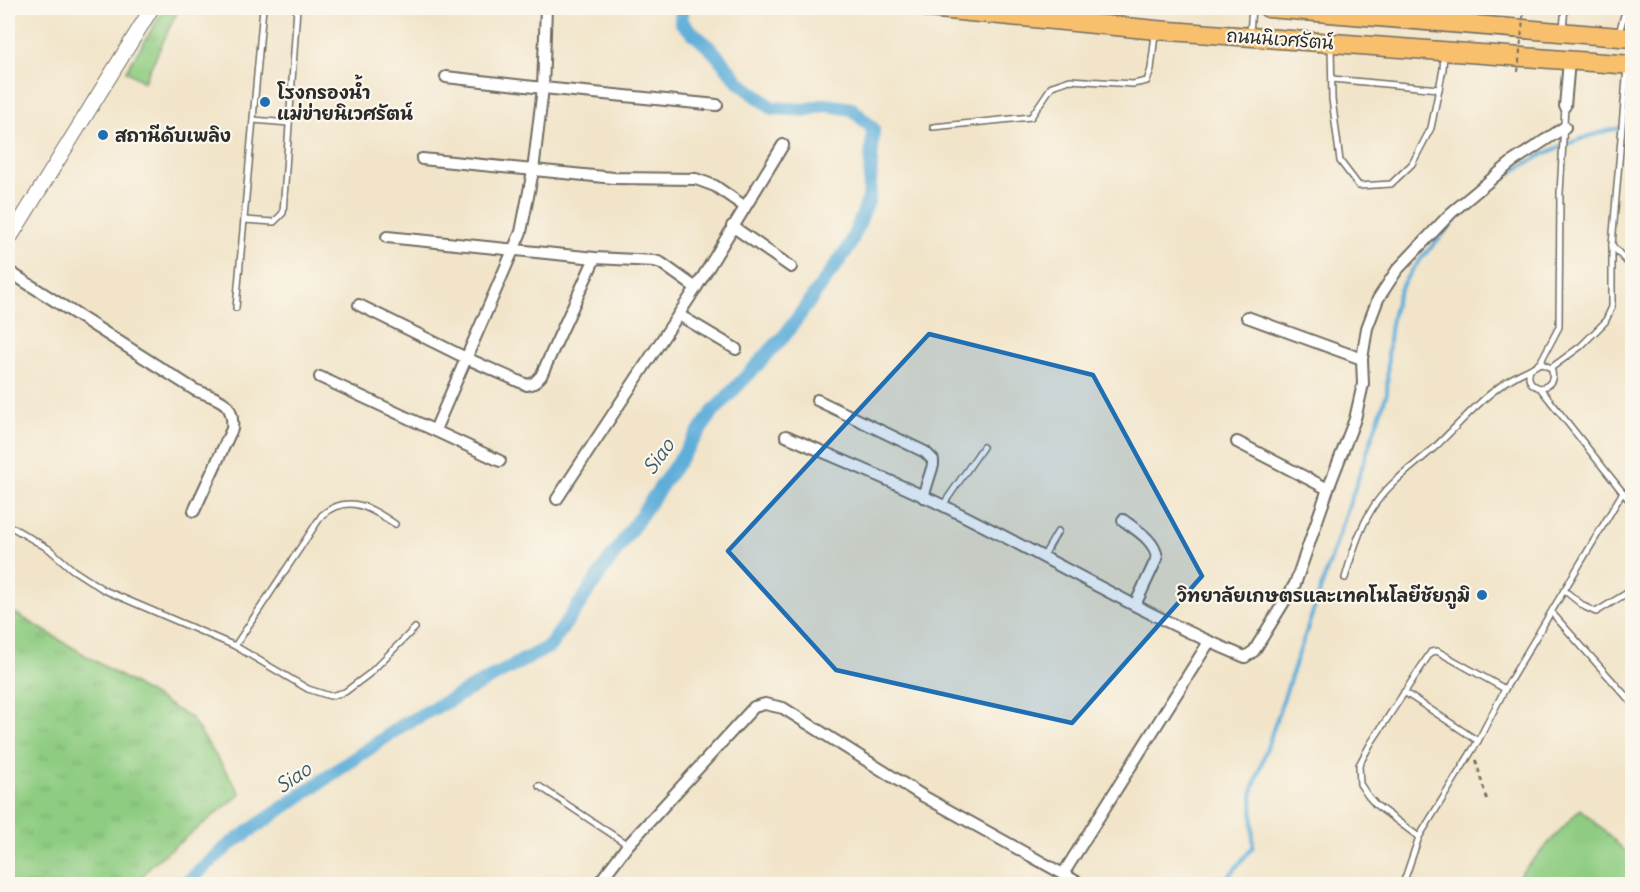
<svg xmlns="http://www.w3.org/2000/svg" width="1640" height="892" font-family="Delius,'Playpen Sans Thai',sans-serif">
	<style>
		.grass { fill: url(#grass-tufts); stroke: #5c7c56; stroke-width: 1.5 }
		.green { fill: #8ecc81; stroke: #5c7c56; stroke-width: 1.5 }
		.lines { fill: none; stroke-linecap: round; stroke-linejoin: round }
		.stream { stroke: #5faed9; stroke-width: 4 }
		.canal { stroke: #5faed9; stroke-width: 14 }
		.service-casing { stroke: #706c62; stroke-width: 8 }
		.minor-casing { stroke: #706c62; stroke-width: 14 }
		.tertiary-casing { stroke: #706c62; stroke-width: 16 }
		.primary-casing { stroke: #706c62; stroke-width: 21 }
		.path { stroke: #706c62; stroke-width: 2; stroke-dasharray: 4.5 4.5; stroke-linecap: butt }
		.service { stroke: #fff; stroke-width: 5 }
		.minor { stroke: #fff; stroke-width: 10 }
		.tertiary { stroke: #fff; stroke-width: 14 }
		.primary { stroke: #f8bf6c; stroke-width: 18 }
		.path-bridge { stroke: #706c62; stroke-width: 2; stroke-dasharray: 4.5 4.5; stroke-linecap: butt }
		.marked { fill: #1f6fb2; fill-opacity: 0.2; stroke: #1f6fb2; stroke-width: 4.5; stroke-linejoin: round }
		.poi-dot { fill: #1f6fb2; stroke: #fbf7ec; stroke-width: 2 }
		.labels { text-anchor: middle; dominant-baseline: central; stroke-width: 4.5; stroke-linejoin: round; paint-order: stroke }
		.street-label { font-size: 18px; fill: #2b2b2b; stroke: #fbf7ec }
		.poi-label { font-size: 18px; font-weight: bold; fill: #2b2b2b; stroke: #fbf7ec; text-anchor: start }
		.water-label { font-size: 20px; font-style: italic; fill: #3d5968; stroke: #fbf7ec }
	</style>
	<defs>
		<pattern id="grass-tufts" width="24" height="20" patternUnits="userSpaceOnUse" patternTransform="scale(1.5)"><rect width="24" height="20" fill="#8ecc81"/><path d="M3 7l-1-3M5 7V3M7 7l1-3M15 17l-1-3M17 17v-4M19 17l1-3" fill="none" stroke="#7baf70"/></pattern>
	</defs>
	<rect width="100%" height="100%" fill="#fbf7ec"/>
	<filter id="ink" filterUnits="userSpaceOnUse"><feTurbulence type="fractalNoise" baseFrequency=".0167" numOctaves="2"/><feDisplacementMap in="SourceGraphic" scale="12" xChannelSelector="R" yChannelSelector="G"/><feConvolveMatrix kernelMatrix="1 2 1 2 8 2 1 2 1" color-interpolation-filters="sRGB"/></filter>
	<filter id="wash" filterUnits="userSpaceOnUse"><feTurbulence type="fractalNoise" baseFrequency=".008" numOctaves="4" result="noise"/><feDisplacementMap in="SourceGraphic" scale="24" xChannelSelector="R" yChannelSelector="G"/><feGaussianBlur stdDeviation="1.35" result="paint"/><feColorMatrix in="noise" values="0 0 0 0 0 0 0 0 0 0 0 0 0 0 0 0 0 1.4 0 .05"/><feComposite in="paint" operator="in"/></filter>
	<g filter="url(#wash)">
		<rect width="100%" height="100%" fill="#f1e4c9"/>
		<g class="grass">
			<path d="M165,8H179L144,82L126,71Z"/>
			<path d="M8,609L191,718L241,794L151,865L137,884H13L8,881Z"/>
		</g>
		<path class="green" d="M1580,809L1632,857V884H1511Z"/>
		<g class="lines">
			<path class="stream" d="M1222,884L1253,847L1252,792L1387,393C1388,361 1387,329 1397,298C1404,276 1421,259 1436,242C1447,230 1458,216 1470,205C1517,161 1570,138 1632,125"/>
			<path class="canal" d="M185,884L229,845L403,725L550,646L712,413L785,335L849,247L869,199L873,129L852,109L825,105L805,110L772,108L739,82L714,52L681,22L682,8"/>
		</g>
	</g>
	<g filter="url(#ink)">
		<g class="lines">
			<g class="service-casing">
				<g id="service">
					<path d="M1472,21L1473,8"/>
					<path d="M1563,28L1565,8"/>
					<path d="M1250,33L1252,8"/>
					<path d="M1619,33L1626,8"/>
					<path d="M1331,45L1332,99L1340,161L1359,186L1391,184L1412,164L1431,128L1443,69L1444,53"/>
					<path d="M1332,79L1439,89"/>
					<path d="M253,120L289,123"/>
					<path d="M933,127L1031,117L1052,86L1070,80L1133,84L1147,81L1151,69L1155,34"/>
					<path d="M244,220L274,222L283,213L297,8"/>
					<path d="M1612,245L1632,268"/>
					<path d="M236,308L263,8"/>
					<path d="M1540,363L1559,327L1560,193L1565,106"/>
					<path d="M1551,368L1581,346L1605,322L1612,307V245L1627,67"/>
					<path d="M1540,388C1551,386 1555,379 1551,368L1540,363L1530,369C1527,379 1530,385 1540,388L1632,504"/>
					<path d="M943,505L983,447"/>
					<path d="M8,525L49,549L73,570L104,590L235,646L308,689L330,696L345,692L369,674L415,628"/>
					<path d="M1043,557L1058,531"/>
					<path d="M1345,578C1352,554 1359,530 1372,509C1387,484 1413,467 1434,448C1464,420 1491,385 1530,369"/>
					<path d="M1565,591L1585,607L1596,612L1632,590"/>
					<path d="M1552,613L1632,703"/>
					<path d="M235,646L322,515C348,493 371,508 395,524"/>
					<path d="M1404,692L1478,741"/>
					<path d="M539,786L628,845"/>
					<path d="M1419,837L1376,805L1368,796L1360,784L1359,765L1371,743L1431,652L1437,651L1505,689"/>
					<path d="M1403,884L1419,837L1478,741L1505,689L1623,492"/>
				</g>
			</g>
			<g class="minor-casing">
				<g id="minor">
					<path d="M446,77L543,88L717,105"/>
					<path d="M1565,106L1569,61"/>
					<path d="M422,159L614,178L696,179L715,186L744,206"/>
					<path d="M732,226L791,267"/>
					<path d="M387,237L595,258L655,261L661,263L696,288"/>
					<path d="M8,271L195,390C218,399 235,401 232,429L194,511"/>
					<path d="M359,305L466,358L527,385L534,383L541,376L595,258"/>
					<path d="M679,315L736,349"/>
					<path d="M1247,317L1362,359"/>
					<path d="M320,377L500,461"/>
					<path d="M817,400L925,452L933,460V465L923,497"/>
					<path d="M435,430L521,232L533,171L543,88L546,8"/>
					<path d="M786,436C839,459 893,481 944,506C1045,555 1141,614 1245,657L1254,651L1295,584L1328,489L1355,419L1363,384L1362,359L1367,328L1378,299L1397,270L1451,213L1512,162L1565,127"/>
					<path d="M1237,442L1328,489"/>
					<path d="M557,499L696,288L783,145"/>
					<path d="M1123,520C1136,530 1155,540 1157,558L1135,605"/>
					<path d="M1063,874L1209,642"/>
					<path d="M598,884L628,845L754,707L765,704L783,708L923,796L1081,884"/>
				</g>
			</g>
			<g class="tertiary-casing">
				<path id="tertiary" d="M8,241L152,8"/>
			</g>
			<g class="primary-casing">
				<g id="primary">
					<path d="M928,8L1156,30L1632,65"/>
					<path d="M1268,8L1632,38"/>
				</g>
			</g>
			<path class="path" d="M1476,760L1488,803"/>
			<use href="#service" class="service"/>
			<use href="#minor" class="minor"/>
			<use href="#tertiary" class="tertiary"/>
			<use href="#primary" class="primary"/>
			<path class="path-bridge" d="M1518,72L1524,8"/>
		</g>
	</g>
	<path class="marked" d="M929,334L1093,375L1202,576L1072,723L836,670L728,551Z"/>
	<g class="poi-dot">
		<circle cx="265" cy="102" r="6"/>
		<circle cx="103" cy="135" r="6"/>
		<circle cx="1482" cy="595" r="6"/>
	</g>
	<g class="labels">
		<g class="street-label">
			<text transform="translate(1280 39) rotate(4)">ถนนนิเวศรัตน์</text>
		</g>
		<g class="poi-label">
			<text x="277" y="92">โรงกรองน้ำ<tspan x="277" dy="21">แม่ข่ายนิเวศรัตน์</tspan></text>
			<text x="115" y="135">สถานีดับเพลิง</text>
			<text x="1470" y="595" text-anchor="end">วิทยาลัยเกษตรและเทคโนโลยีชัยภูมิ</text>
		</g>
		<g class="water-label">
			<text transform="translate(658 456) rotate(-55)">Siao</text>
			<text transform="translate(293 777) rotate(-35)">Siao</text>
		</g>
	</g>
	<rect width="1640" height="892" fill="none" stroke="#fbf7ec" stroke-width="30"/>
</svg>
